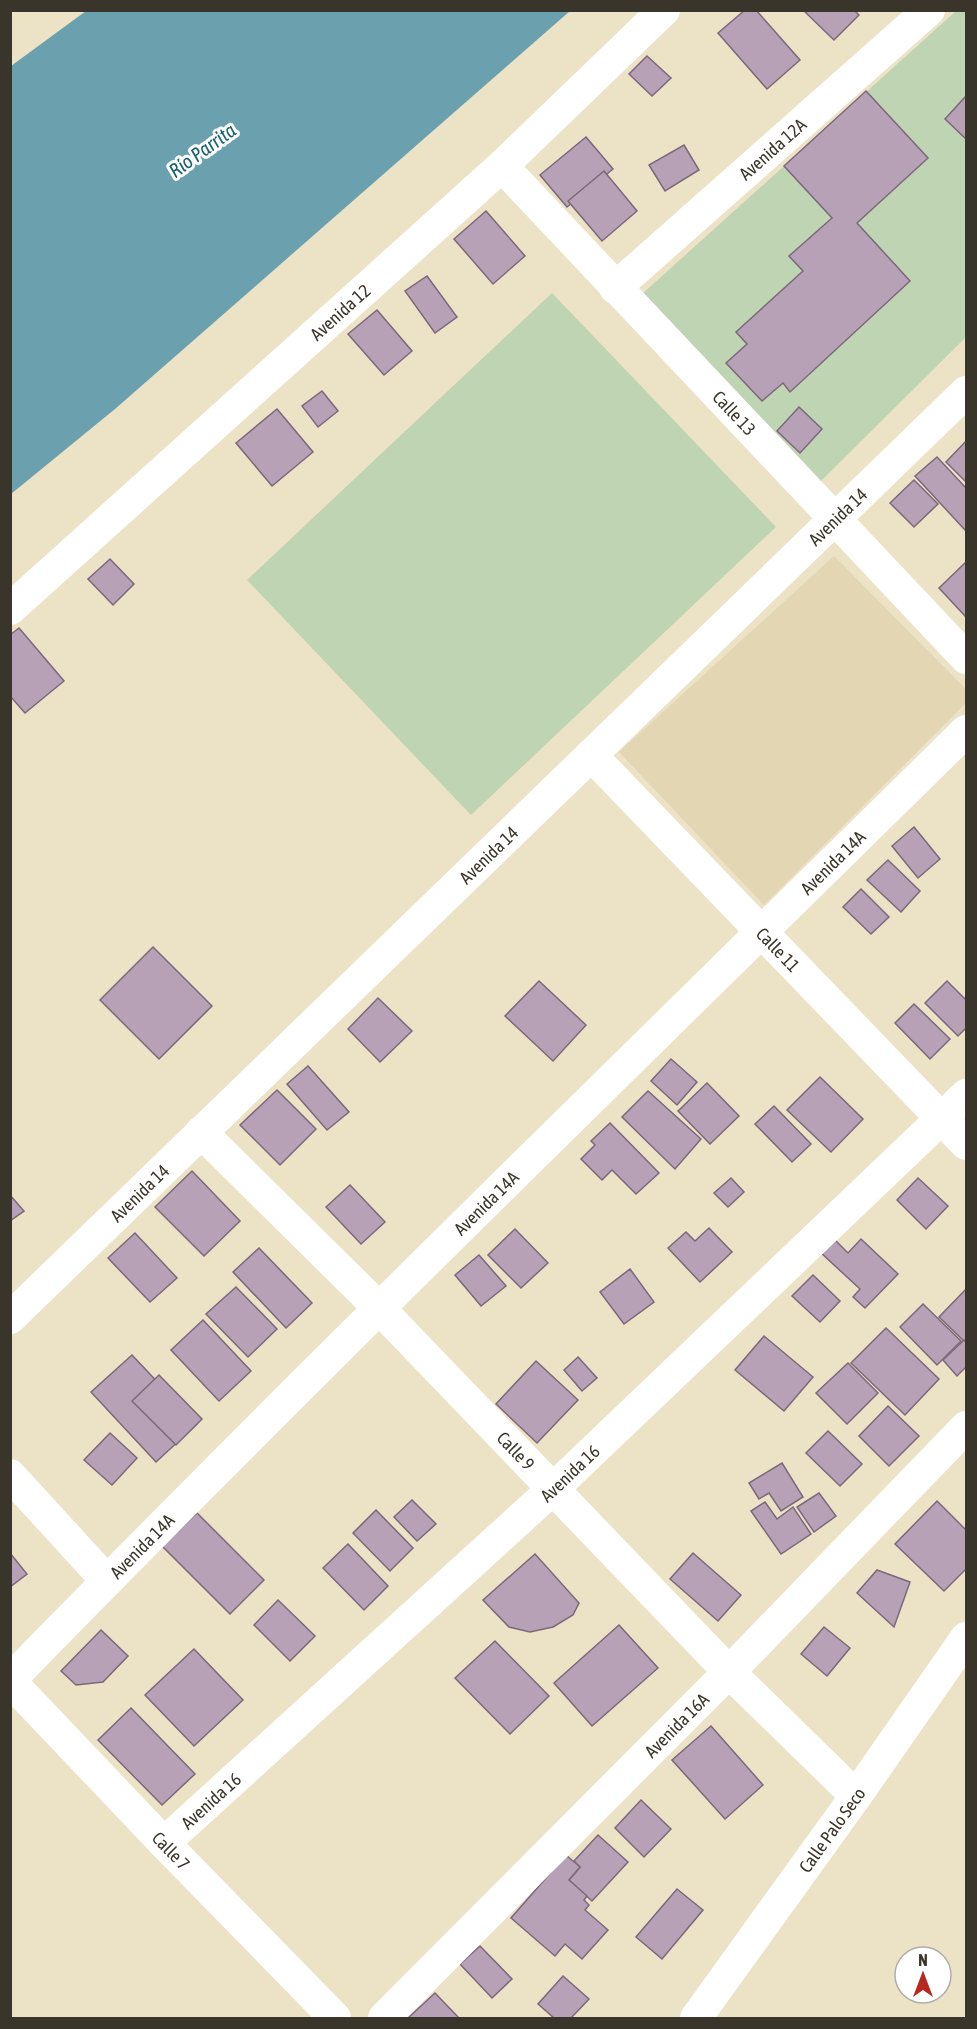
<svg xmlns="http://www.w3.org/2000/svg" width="977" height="2029" font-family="'Asap Condensed',sans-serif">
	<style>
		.built { fill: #e2d6b3 }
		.green { fill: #bed4b2 }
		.water { fill: #6ba1af }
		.building { fill: #b7a1b6; stroke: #7c687b; stroke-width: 1.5 }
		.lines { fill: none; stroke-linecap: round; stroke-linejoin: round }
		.minor { stroke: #fff; stroke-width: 32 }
		.labels { text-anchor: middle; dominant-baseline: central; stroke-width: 6; stroke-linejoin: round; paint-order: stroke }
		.street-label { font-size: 18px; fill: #39352a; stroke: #fff }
		.water-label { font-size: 20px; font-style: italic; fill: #186170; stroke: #fff }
	</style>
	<rect width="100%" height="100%" fill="#ece2c6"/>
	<path class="built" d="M834,556L966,689V703L764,905L619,752Z"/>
	<g class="green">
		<path d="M956,11H966V337L820,482L641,295Z"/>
		<path d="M552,293L776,527L471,815L247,580Z"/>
	</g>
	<path class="water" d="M86,11H570L115,409L11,494V66Z"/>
	<g class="building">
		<path d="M745,10H756L800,60L767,89L718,33Z"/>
		<path d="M803,10H854L859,15L834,40Z"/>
		<path d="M647,56L671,78L652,96L629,74Z"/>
		<path d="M866,91L928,158L857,223L910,281L790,392L783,383L762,401L726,363L747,344L736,332L803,271L789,256L832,218L784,166Z"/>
		<path d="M966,96V139L945,119Z"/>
		<path d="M586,137L613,169L567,207L540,175Z"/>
		<path d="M684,145L699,170L665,191L649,165Z"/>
		<path d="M604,171L637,211L602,241L568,201Z"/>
		<path d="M486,211L525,256L493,284L454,239Z"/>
		<path d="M427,276L457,317L435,333L405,291Z"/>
		<path d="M377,310L412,351L384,375L348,334Z"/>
		<path d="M322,391L338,411L318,427L302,406Z"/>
		<path d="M799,407L822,429L800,453L777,431Z"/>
		<path d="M277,409L313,452L272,486L236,443Z"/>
		<path d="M966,441V482L946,462Z"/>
		<path d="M937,457L966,488V531L915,476Z"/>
		<path d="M914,480L938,504L914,527L890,503Z"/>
		<path d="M110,559L134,584L113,605L88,579Z"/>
		<path d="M966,562V617L939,588Z"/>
		<path d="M19,628L64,681L25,713L10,696V635Z"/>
		<path d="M914,827L940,859L918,878L892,846Z"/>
		<path d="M888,860L920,891L901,912L867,880Z"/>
		<path d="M861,889L889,917L871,934L843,907Z"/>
		<path d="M153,947L212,1006L159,1059L100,1000Z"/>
		<path d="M539,981L586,1025L553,1061L505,1016Z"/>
		<path d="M947,981L966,1000V1028L958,1036L925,1003Z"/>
		<path d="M378,998L412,1031L380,1062L348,1029Z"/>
		<path d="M914,1004L950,1039L930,1059L895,1023Z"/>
		<path d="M671,1059L697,1082L677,1105L651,1081Z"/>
		<path d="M308,1066L349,1112L327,1130L287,1084Z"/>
		<path d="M820,1077L863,1119L831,1152L787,1110Z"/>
		<path d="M707,1083L739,1116L710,1144L678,1111Z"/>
		<path d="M277,1090L316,1129L280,1165L240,1125Z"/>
		<path d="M648,1091L701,1139L675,1169L622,1117Z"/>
		<path d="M774,1106L811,1144L792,1162L755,1124Z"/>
		<path d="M610,1123L659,1173L636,1194L612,1170L602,1180L581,1159L595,1145L591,1141Z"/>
		<path d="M192,1171L240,1221L204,1256L155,1207Z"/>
		<path d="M731,1178L744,1192L728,1207L714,1193Z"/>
		<path d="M918,1178L948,1206L926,1229L897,1200Z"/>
		<path d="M350,1185L385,1222L361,1244L326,1207Z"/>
		<path d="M10,1195L24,1211L10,1221Z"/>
		<path d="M709,1228L732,1252L700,1282L668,1248L686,1232L695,1241Z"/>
		<path d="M515,1229L548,1263L521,1288L488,1255Z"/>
		<path d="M135,1233L177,1278L150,1302L108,1258Z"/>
		<path d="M833,1238L848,1253L861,1239L898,1274L865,1308L853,1297L860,1289L820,1252Z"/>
		<path d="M259,1248L312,1303L286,1328L233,1272Z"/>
		<path d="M479,1255L506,1286L481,1306L455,1275Z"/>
		<path d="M630,1269L654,1302L624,1324L600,1292Z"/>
		<path d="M813,1275L840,1301L820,1322L792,1296Z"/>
		<path d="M236,1287L277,1329L248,1357L206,1314Z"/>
		<path d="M966,1289V1343L939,1317Z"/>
		<path d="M923,1304L961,1341L937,1365L900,1327Z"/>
		<path d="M203,1320L251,1371L219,1401L171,1350Z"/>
		<path d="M886,1328L939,1379L905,1415L851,1363Z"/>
		<path d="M764,1336L813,1377L784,1411L735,1370Z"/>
		<path d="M964,1340L966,1342V1367L957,1376L943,1360Z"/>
		<path d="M132,1355L197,1424L156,1462L91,1392Z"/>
		<path d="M578,1357L597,1378L582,1391L564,1370Z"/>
		<path d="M536,1361L578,1400L537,1443L496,1404Z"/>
		<path d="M848,1363L878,1393L847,1424L816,1393Z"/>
		<path d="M159,1375L202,1419L176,1445L132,1401Z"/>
		<path d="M888,1406L919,1436L889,1466L859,1436Z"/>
		<path d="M828,1431L862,1464L840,1486L806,1453Z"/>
		<path d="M110,1433L137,1458L112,1485L84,1460Z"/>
		<path d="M782,1463L803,1497L781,1511L769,1493L759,1499L749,1483Z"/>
		<path d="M819,1493L836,1516L814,1532L797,1507Z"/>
		<path d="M412,1500L436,1524L417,1541L394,1517Z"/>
		<path d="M937,1501L966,1530V1569L944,1591L895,1544Z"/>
		<path d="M765,1502L777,1519L793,1507L811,1534L781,1554L751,1511Z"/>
		<path d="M376,1510L413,1548L390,1571L353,1533Z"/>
		<path d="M197,1513L264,1580L230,1614L162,1546Z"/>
		<path d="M348,1544L388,1586L364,1610L323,1568Z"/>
		<path d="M10,1553L27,1574L10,1587Z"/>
		<path d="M693,1553L741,1595L718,1621L670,1579Z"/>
		<path d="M535,1554L579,1603L573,1615L553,1627L530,1632L509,1627L483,1600Z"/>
		<path d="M877,1570L910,1582L894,1627L857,1593Z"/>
		<path d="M278,1600L315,1636L290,1661L254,1625Z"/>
		<path d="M619,1625L658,1668L592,1726L554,1683Z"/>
		<path d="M824,1627L850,1648L827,1676L801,1654Z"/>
		<path d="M101,1630L128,1656L103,1682L76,1685L61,1671Z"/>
		<path d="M495,1641L549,1696L510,1734L455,1678Z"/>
		<path d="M194,1649L243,1700L194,1746L145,1695Z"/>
		<path d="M131,1708L195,1774L162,1805L98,1740Z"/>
		<path d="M711,1726L763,1785L725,1819L672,1760Z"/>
		<path d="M641,1800L671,1829L644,1857L615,1828Z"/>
		<path d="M598,1835L628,1862L592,1901L569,1880L580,1867L574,1861Z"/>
		<path d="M566,1855L580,1867L569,1880L587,1896L584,1900L589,1905L585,1910L608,1930L582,1959L565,1944L555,1956L511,1918Z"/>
		<path d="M677,1889L703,1910L662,1959L636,1937Z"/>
		<path d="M480,1946L512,1979L492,1998L460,1964Z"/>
		<path d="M563,1976L589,1999L571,2018H554L538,2004Z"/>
		<path d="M435,1993L459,2018H408Z"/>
	</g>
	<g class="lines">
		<g class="minor">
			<path id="s1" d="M502,166L966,658"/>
			<path id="s2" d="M615,288L929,10"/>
			<path id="s3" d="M10,609L502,166L664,10"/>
			<path id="s4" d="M591,755L966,1144"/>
			<path id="s5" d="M201,1132L380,1309L729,1672L856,1796"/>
			<path id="s6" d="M10,1318L966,392"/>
			<path d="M10,1475L107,1581"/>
			<path id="s7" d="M10,1680C324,1358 646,1046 966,731"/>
			<path id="s8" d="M10,1681L164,1843L335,2018"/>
			<path id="s9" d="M164,1843L554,1488L966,1095"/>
			<path id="s10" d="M384,2018L729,1672L966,1427"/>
			<path id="s11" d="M696,2018L856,1796L966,1638"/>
		</g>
	</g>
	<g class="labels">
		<g class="street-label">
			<text stroke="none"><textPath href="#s2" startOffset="210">Avenida 12A</textPath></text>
			<text stroke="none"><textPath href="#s3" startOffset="444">Avenida 12</textPath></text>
			<text stroke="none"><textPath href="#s1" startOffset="339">Calle 13</textPath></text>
			<text stroke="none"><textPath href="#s6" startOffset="1152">Avenida 14</textPath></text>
			<text stroke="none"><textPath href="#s6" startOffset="666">Avenida 14</textPath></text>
			<text stroke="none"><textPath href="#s7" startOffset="1160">Avenida 14A</textPath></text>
			<text stroke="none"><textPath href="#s4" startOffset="270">Calle 11</textPath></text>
			<text stroke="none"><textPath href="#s6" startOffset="180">Avenida 14</textPath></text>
			<text stroke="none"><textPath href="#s7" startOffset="674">Avenida 14A</textPath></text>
			<text stroke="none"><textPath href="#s5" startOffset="448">Calle 9</textPath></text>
			<text stroke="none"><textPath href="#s9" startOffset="549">Avenida 16</textPath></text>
			<text stroke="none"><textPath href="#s7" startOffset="188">Avenida 14A</textPath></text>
			<text stroke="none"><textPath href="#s10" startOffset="414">Avenida 16A</textPath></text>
			<text stroke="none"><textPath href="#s9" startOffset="63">Avenida 16</textPath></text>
			<text stroke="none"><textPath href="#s11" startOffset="232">Calle Palo Seco</textPath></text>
			<text stroke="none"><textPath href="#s8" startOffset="234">Calle 7</textPath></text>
		</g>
		<g class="water-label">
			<text transform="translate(202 150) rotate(-36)">Río Parrita</text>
		</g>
	</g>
	<rect width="977" height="2029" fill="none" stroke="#39352a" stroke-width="24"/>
	<g transform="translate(923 1975)"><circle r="28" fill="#ffffff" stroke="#b0aeaa" stroke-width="1.5"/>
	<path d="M0-4.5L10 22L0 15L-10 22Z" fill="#b72821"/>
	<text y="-9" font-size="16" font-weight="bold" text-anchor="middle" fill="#39352a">N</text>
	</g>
</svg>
